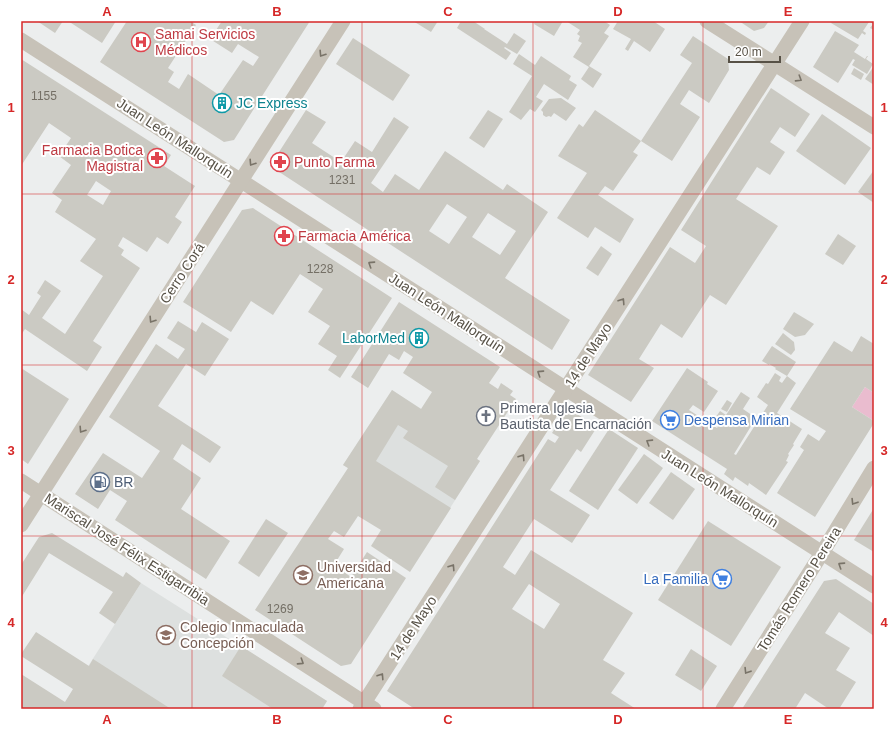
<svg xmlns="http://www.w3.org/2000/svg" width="895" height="730" font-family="Arial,sans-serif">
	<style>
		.education { fill: #dde0df }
		.green { fill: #eabccf }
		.building { fill: #cbcac3; fill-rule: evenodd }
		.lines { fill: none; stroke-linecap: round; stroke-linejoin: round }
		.minor { stroke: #c7c2b8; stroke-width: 15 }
		.oneway { stroke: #797368 }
		.grid { fill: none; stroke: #d62828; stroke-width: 1; stroke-opacity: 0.55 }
		.labels { text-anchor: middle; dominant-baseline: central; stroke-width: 4; stroke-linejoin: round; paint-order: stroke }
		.number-label { font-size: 12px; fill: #746f65 }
		.health-label { font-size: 14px; fill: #be3a42; stroke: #fff; text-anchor: start }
		.culture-label { font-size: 14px; fill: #0d838f; stroke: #fff; text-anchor: start }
		.street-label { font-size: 14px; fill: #575146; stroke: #fff }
		.worship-label { font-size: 14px; fill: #5b616d; stroke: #fff; text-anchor: start }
		.shop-label { font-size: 14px; fill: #366cbe; stroke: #fff; text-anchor: start }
		.service-label { font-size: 14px; fill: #4e5e75; stroke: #fff; text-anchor: start }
		.education-label { font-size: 14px; fill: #785e54; stroke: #fff; text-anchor: start }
		.neatline { fill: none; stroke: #d62828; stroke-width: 1.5 }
		.grid-label { font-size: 13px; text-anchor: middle; font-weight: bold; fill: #d62828 }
	</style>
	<rect width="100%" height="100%" fill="#eceeee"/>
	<g class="education">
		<path d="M392,390L457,432L451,442L480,461L438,527L343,465Z"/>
		<path d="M141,583L327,701L322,709H61Z"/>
	</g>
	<path class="green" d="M865,387L874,393V421L852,407Z"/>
	<g class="building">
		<path d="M37,21H63L55,33Z"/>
		<path d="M68,21H116L102,43Z"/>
		<path d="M127,21H190L196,25L168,68L174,72L168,82L179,89L188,74L219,95L243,60L253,66L259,57L238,44L232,53L210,39L222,21H310L234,140L224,142L100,62Z"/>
		<path d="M413,21H438L431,32Z"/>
		<path d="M461,21H473L485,29H484L507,44L514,33L526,41L517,54L505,47L504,48L511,53L506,60L457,28Z"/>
		<path d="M535,21H563L554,36L534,24Z"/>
		<path d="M566,21H604L610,25L604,33L609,36L589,66L602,74L593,88L581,79L589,67L573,57L582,43L578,41L580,36L577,34L580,30Z"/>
		<path d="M618,21H653L665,29L650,52L634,41L628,51L625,49L631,39L613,29Z"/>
		<path d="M739,21H769L764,28L754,31Z"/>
		<path d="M832,21H867L869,22L863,31L866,33L865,35L862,33L858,39L831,23Z"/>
		<path d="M869,21H874V30L870,28L873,24Z"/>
		<path d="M835,31L859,45L854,52L865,59L867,56H868L866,59L873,64L867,74L852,65L855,60L853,59L838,83L813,67Z"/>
		<path d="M693,36L728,59L729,70L709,103L689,90L680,104L700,117L672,161L641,141L692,63L680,55Z"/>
		<path d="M353,38L410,75L393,101L336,64Z"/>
		<path d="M519,54L535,65L541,56L571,76L569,80L577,85L568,100L544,84L536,97L543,101L535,112L530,109L521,120L509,112L532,76L513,64Z"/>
		<path d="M21,59L171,155L164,166L195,186L175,217L182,222L168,244L157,237L147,252L123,237L118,246L124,250L121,255L140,268L93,341L102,347L87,371L25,329L21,335V309L29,315L41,296L37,293L45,280L61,291L42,318L65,334L103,276L80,261L96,239L55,212L62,200L52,193L71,165L59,156L71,138L49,123L21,166ZM96,181L111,191L103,205L87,195Z"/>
		<path d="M874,66V85L865,79Z"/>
		<path d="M854,68L864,74L861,80L851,74Z"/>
		<path d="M771,88L810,114L795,137L780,127L770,142L785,152L770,175L757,167L736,199L778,226L726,305L710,295L682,338L661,324L639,359L654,368L631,402L588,375L670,247L695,263L706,246L681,230Z"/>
		<path d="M561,98L576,108L566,121L554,113L551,117L549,116L546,117L543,115V112L541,110L549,99Z"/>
		<path d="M306,110L326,122L312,143L341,162L355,141L372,152L394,117L409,127L371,183L383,192L395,174L419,190L445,151L503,190L507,184L548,212L505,278L570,320L552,350L270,166ZM447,204L467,217L449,244L429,231ZM488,213L516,231L500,255L472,237Z"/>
		<path d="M488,110L503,119L484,148L469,138Z"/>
		<path d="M595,110L641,141L633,152L638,155L613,191L605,186L598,195L634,219L620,243L595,227L588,238L557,218L587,173L558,156L579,124L583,127Z"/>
		<path d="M822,114L871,148L845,185L796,151Z"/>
		<path d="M874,170V203L858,192Z"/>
		<path d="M253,208L392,298L340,378L328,370L337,356L318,344L330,326L308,312L323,289L300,274L273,315L251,301L231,332L183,302L242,210Z"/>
		<path d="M838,234L856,246L843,265L825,254Z"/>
		<path d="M601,246L612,254L598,276L586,268Z"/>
		<path d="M399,302L500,367L489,383L498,389L501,383L513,391L510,395L516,399L477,459L480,461L455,500L435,487L448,466L403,438L408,431L398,425L376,461L451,508L410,572L371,546L381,530L358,516L344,537L334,531L328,539L344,549L334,565L351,577L367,552L406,578L351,664L341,666L255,610L348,468L343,465L392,390L421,409L432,392L403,373L413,357L404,351L399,360L389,354L368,388L351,377Z"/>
		<path d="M794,312L814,324L805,335L795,337L783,329Z"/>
		<path d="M178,321L196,332L202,322L229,339L205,376L186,364L158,406L221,447L210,463L182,444L173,459L201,478L181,509L230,541L206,579L115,520L127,501L110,490L98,509L75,494L103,453L142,478L160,451L109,417L156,344L178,359L185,349L167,338Z"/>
		<path d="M783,333L794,342L795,350L791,355L775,344Z"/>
		<path d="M861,336L874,344V393L865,387L852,407L874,421V423L815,517L777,493L804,450L800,447L808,434L819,441L826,431L790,409L834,341L852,352Z"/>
		<path d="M772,346L796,362L787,376L775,369L776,368L769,364V365L762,361Z"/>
		<path d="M21,368L69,399L28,464L21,459Z"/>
		<path d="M687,368L708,382L707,384L718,391L704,412L693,405L689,410L717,428L719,425L713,421L720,411L726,415L741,392L750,398L743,409L756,418L734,454L736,455L768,405L757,397L766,383L768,384L775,373L781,377L779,381L782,383L787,376L796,383L777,413L802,429L793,444L794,445L788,454L789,455L786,461L788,462L766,495L749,483L748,486L735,477L733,481L724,474L727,469L652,421Z"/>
		<path d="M727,400L732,403L727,412L721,409Z"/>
		<path d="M568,408L597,427L581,452L577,449L550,490L590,515L572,543L534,519L503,567L515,575L531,550L633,613L603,660L625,673L611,693L636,709H415L387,691L548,439L555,443L559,437L552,433ZM529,584L560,604L544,629L512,609Z"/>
		<path d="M609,429L638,448L598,510L569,491Z"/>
		<path d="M644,454L663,468L637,504L618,490Z"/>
		<path d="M671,472L695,489L673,520L649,503Z"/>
		<path d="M874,508V552L854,540Z"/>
		<path d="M266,519L288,533L259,577L238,563Z"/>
		<path d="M708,521L781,567L731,646L658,600Z"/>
		<path d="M52,533L123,577L126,572L141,583L115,624L99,613L113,592L49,553L21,598V565L39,537Z"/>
		<path d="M836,579L874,604V636L839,612L825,633L850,648L836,670L856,682L839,709H829L805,693L795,709H742L824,581Z"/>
		<path d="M36,632L89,666L93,659L171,709H21V674L65,702L73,689L21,656V654Z"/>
		<path d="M241,646L327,701L322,709H273L222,676Z"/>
		<path d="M691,649L717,666L701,691L675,675Z"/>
	</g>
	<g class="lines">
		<g class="minor">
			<path d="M707,21L874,127"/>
			<path d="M21,40L874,586"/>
			<path d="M21,481L374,709"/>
			<path d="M21,525L343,21"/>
			<path d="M360,709L802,21"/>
			<path d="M723,709L822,553L874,468"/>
		</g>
	</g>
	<defs><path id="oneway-chevron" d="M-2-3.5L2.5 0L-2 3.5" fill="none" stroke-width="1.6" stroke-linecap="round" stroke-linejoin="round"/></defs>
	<g class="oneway">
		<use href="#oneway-chevron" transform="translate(322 54) rotate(123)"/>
		<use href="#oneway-chevron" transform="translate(799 79) rotate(32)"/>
		<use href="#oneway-chevron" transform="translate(252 163) rotate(123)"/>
		<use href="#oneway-chevron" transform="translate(371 264) rotate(-147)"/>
		<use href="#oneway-chevron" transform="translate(622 301) rotate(-57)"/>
		<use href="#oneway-chevron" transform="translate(152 320) rotate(123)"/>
		<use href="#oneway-chevron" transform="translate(540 373) rotate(-147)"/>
		<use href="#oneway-chevron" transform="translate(82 430) rotate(123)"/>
		<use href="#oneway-chevron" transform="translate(649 442) rotate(-148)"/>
		<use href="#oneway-chevron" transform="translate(522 457) rotate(-57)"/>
		<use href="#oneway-chevron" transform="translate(854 502) rotate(122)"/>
		<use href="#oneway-chevron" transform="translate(841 565) rotate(-147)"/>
		<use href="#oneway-chevron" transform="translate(452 567) rotate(-57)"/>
		<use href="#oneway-chevron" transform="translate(301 662) rotate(33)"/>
		<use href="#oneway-chevron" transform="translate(747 671) rotate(122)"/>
		<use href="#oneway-chevron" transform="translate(381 676) rotate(-57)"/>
	</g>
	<path class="grid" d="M192,21V709M362,21V709M533,21V709M703,21V709M21,194H874M21,365H874M21,536H874"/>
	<defs>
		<g id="hospital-ring" transform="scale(1)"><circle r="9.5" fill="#fff" stroke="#e0444e" stroke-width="1.5"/><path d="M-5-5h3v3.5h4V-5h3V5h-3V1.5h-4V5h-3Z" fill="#e0444e"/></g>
		<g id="building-ring" transform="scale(1)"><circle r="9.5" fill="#fff" stroke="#0f9aa8" stroke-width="1.5"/><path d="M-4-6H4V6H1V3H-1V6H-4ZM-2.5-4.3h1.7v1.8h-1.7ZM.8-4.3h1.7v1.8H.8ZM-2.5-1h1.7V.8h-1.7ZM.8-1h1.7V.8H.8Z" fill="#0f9aa8"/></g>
		<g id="pharmacy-ring" transform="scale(1)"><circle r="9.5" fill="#fff" stroke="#e0444e" stroke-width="1.5"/><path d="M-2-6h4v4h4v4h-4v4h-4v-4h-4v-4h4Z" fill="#e0444e"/></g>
		<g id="church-ring" transform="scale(1)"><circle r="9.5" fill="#fff" stroke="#6b7280" stroke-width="1.5"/><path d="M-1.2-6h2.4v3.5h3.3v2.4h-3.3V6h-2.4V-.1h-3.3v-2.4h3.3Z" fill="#6b7280"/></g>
		<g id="supermarket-ring" transform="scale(1)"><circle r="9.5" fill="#fff" stroke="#3f7fe0" stroke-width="1.5"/><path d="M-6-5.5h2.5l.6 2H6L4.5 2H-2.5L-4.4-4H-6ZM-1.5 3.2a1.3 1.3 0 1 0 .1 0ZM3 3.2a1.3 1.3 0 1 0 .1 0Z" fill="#3f7fe0"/></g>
		<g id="fuel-ring" transform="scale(1)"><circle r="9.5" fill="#fff" stroke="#5c6f8a" stroke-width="1.5"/><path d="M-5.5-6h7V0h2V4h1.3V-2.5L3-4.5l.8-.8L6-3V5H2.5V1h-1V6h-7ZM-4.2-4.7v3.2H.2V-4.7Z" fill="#5c6f8a"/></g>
		<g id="university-ring" transform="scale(1)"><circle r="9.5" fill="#fff" stroke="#8d6e63" stroke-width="1.5"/><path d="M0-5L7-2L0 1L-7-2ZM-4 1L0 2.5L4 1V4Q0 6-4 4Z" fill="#8d6e63"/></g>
		<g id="school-ring" transform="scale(1)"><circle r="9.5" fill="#fff" stroke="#8d6e63" stroke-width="1.5"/><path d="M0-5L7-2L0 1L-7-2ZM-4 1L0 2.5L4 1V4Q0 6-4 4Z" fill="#8d6e63"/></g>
	</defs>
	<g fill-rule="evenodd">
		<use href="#hospital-ring" x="141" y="42"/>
		<use href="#building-ring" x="222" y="103"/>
		<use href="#pharmacy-ring" x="157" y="158"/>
		<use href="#pharmacy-ring" x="280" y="162"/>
		<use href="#pharmacy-ring" x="284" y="236"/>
		<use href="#building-ring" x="419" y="338"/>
		<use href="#church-ring" x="486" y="416"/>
		<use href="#supermarket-ring" x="670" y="420"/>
		<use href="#fuel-ring" x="100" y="482"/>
		<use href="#university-ring" x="303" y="575"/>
		<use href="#supermarket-ring" x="722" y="579"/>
		<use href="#school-ring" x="166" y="635"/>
	</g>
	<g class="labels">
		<g class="number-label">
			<text x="44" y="96">1155</text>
			<text x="342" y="180">1231</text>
			<text x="320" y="269">1228</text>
			<text x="280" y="609">1269</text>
		</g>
		<g class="health-label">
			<text x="155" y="34">Samai Servicios<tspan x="155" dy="16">Médicos</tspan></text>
			<text x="143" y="150" text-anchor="end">Farmacia Botica<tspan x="143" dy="16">Magistral</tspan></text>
			<text x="294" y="162">Punto Farma</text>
			<text x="298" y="236">Farmacia América</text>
		</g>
		<g class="culture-label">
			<text x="236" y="103">JC Express</text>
			<text x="405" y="338" text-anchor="end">LaborMed</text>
		</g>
		<g class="street-label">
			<text transform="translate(175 138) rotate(33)">Juan León Mallorquín</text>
			<text transform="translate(182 273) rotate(-57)">Cerro Corá</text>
			<text transform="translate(447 313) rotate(33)">Juan León Mallorquín</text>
			<text transform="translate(588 355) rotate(-57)">14 de Mayo</text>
			<text transform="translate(720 488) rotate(32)">Juan León Mallorquín</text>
			<text transform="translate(127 549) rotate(33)">Mariscal José Félix Estigarribia</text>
			<text transform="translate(799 589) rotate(-58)">Tomás Romero Pereira</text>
			<text transform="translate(413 628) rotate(-57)">14 de Mayo</text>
		</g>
		<g class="worship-label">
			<text x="500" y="408">Primera Iglesia<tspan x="500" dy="16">Bautista de Encarnación</tspan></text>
		</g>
		<g class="shop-label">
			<text x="684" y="420">Despensa Mirian</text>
			<text x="708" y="579" text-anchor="end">La Familia</text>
		</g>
		<g class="service-label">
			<text x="114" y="482">BR</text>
		</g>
		<g class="education-label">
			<text x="317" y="567">Universidad<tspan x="317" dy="16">Americana</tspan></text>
			<text x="180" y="627">Colegio Inmaculada<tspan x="180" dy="16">Concepción</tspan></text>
		</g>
	</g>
	<rect width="895" height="730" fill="none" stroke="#ffffff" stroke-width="44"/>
	<path d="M729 56v6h51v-6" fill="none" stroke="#575146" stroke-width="2"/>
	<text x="735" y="56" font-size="12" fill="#575146" stroke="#ffffff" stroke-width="3" paint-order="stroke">20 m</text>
	<rect x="22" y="22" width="851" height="686" class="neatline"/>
	<g class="grid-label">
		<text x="107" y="16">A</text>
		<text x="277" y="16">B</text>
		<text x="448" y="16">C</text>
		<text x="618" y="16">D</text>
		<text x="788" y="16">E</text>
		<text x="11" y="112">1</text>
		<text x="884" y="112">1</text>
		<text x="11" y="284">2</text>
		<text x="884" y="284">2</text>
		<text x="11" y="455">3</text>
		<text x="884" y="455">3</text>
		<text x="11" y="627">4</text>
		<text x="884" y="627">4</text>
		<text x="107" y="724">A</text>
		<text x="277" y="724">B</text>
		<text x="448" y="724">C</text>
		<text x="618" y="724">D</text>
		<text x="788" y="724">E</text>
	</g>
</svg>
